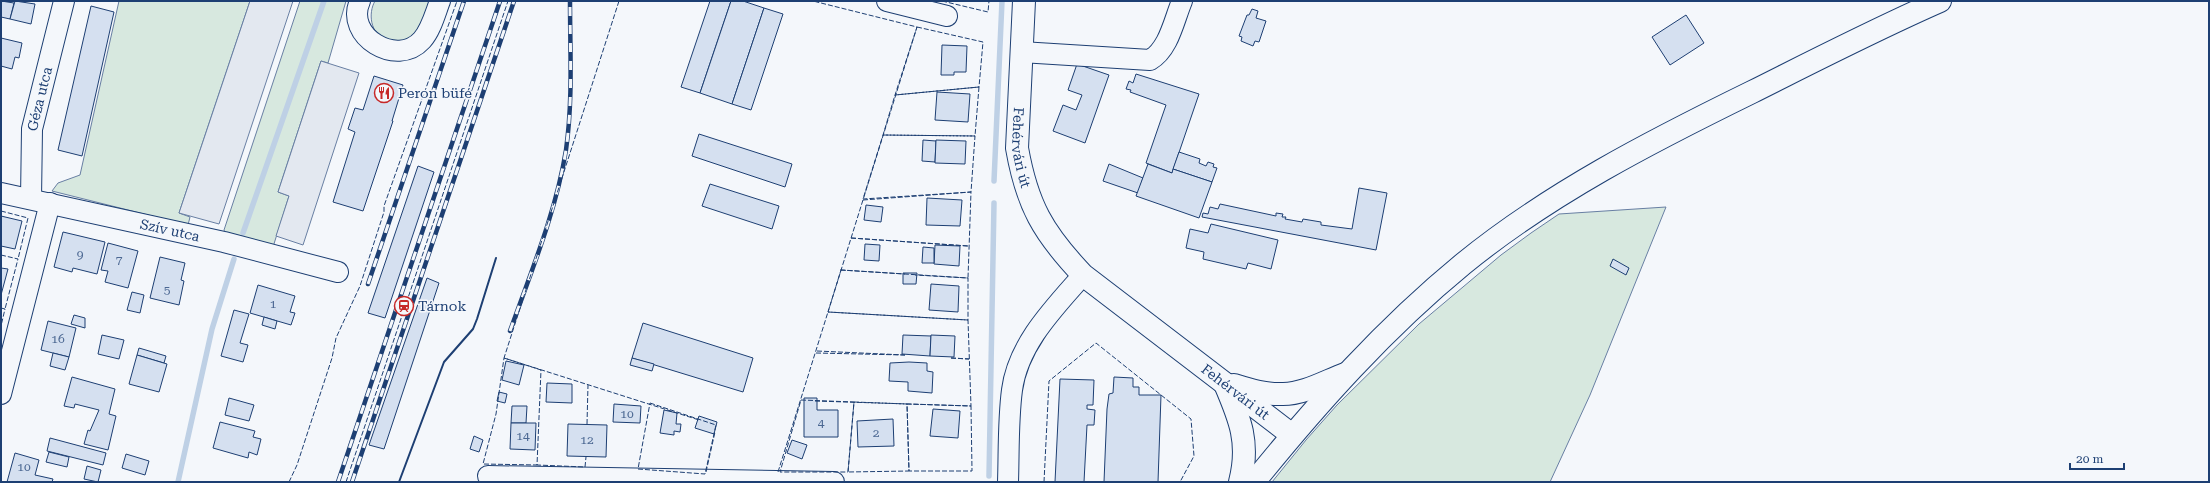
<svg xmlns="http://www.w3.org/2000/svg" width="2210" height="483" font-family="'Roboto Serif',serif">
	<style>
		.green { fill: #d7e8df; stroke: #687fa3 }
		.parking { fill: #e3e8f0; stroke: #687fa3 }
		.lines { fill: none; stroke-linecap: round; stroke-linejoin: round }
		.stream { stroke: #bed0e5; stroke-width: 5.5 }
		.building { fill: #d5e0f0; stroke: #1d3f73 }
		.minor-casing { stroke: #1d3f73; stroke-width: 22 }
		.major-casing { stroke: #1d3f73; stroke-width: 24 }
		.minor { stroke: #f4f7fb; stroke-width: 20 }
		.major { stroke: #f4f7fb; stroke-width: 22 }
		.rail-casing { stroke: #1d3f73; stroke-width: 4.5 }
		.rail { stroke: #f4f7fb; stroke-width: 3; stroke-dasharray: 9; stroke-linecap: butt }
		.fence { stroke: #1d3f73; stroke-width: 1; stroke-dasharray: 5 2; stroke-linecap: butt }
		.wall { stroke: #1d3f73; stroke-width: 2 }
		.labels { text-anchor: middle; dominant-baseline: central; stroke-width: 3; stroke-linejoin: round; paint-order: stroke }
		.number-label { font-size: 12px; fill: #4b6792 }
		.poi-label { font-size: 14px; fill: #1d3f73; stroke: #f4f7fb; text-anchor: start }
		.street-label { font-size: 14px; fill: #1d3f73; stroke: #f4f7fb }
	</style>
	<rect width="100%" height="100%" fill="#f4f7fb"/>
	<g class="green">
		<path d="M119,1H250L179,213L190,217L188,225L52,191L58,183L80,175Z"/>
		<path d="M300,1H346L328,63L321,61L278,192L289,196L273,247L225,233L224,230Z"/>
		<path d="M375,1H430L422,27L405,42C399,41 392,41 386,39C370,34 368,13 375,1Z"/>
		<path d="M1666,207L1590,395L1550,482H1272L1306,440L1337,405L1419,324L1501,255L1531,233L1559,214Z"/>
	</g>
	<g class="parking">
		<path d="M250,1H293L219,224L179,213Z"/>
		<path d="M321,61L359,73L303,245L276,236L289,196L278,192Z"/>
	</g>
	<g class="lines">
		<g class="stream">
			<path d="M994,181L1002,1"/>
			<path d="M243,233L324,1"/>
			<path d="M989,476L994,203"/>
			<path d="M178,482L212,329L234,259"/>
		</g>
	</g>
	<g class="building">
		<path d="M1,1L14,3L10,19L1,17Z"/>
		<path d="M15,1L35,4L31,24L10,19Z"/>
		<path d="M710,1H731L700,93L681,87Z"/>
		<path d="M731,1H743L764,8L732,104L700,93Z"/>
		<path d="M91,6L114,12L82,156L58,150Z"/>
		<path d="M764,8L783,14L751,110L732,104Z"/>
		<path d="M1252,9L1258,11L1256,18L1266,21L1259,42L1255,41L1253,46L1241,41L1242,37L1239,36L1247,15H1249Z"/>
		<path d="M1686,15L1704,43L1670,65L1652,37Z"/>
		<path d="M1,38L22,43L19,58L15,57L12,69L1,66Z"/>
		<path d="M942,45L967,46L966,72H954V75H941Z"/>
		<path d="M1077,64L1109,75L1085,143L1053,131L1063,105L1076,110L1082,95L1068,90Z"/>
		<path d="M1136,74L1199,94L1172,173L1146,163L1166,105L1130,92L1131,90L1126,89L1129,81L1133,83Z"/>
		<path d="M374,76L403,85L392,121H393L363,211L333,202L355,132L348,129L355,108L363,110Z"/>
		<path d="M937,92L970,94L968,122L935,120Z"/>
		<path d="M699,134L792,164L785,187L692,156Z"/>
		<path d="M923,140L936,141L935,162L922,161Z"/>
		<path d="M936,140L966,141L965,164L935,163Z"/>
		<path d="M1179,152L1200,159L1199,163L1206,166L1208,162L1214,164L1213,167L1217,168L1212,182L1173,169Z"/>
		<path d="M1109,164L1143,178L1138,193L1103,181Z"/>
		<path d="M1148,164L1172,173L1173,169L1212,182L1199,218L1136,196Z"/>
		<path d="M418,166L434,172L385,318L368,313Z"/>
		<path d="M710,184L779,206L772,229L702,206Z"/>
		<path d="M1359,188L1387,193L1376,250L1202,217L1203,213L1208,214L1210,207L1218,209L1220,204L1276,216V213L1283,214L1282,217H1286L1285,219L1302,222L1303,219L1321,222V225L1352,229Z"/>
		<path d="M927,198L962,200L960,226L926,225Z"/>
		<path d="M866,205L883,207L881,222L864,220Z"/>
		<path d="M1,216L22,221L15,249L1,246Z"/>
		<path d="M1211,224L1278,240L1271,269L1248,263L1246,269L1203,259L1204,252L1186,248L1190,229L1208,233Z"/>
		<path d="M63,232L105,242L97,274L73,268L72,272L54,267Z"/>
		<path d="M108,243L138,251L128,288L105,282L108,271L101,270Z"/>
		<path d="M865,244L880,245L879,261L864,260Z"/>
		<path d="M935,245L960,246L959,266L934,264Z"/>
		<path d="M923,247L934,248V263H922Z"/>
		<path d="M160,257L185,263L181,280L184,281L179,305L150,298Z"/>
		<path d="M1613,259L1629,268L1626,275L1610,266Z"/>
		<path d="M1,268L8,269L1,295Z"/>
		<path d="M903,273H917L916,284H903Z"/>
		<path d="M427,278L439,283L384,449L369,445Z"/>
		<path d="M931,284L959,286L958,312L929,310Z"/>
		<path d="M258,285L295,296L290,312L295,313L291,325L250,313Z"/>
		<path d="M132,292L144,295L140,313L127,310Z"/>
		<path d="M234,310L249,314L240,343L248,345L243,362L221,356Z"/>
		<path d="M74,315L85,318V328L71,324Z"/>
		<path d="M264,317L277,321L275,329L262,325Z"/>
		<path d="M48,321L76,328L69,357L41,350Z"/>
		<path d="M643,323L753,358L743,392L632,358Z"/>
		<path d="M102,335L124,340L119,359L98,354Z"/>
		<path d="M903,335L931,336L930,356L902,354Z"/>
		<path d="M931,335L955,336L954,357L930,356Z"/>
		<path d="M139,348L166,356L164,363L137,355Z"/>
		<path d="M53,353L69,357L65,370L50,366Z"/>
		<path d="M137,355L167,364L159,392L129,384Z"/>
		<path d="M632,358L654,364L652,371L630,365Z"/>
		<path d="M506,361L524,365L519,385L502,380Z"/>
		<path d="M909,362L927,363V371L933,372L932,393L908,391V382L889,381L890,363Z"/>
		<path d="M72,377L115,389L109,414L116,416L108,450L84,444L88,430L90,431L99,410L75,404L74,408L64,406Z"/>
		<path d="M1114,377L1133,378V387H1139V395H1161L1158,482H1104L1107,409L1109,394L1113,393Z"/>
		<path d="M1060,379L1094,380L1093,405H1087V409L1095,410L1094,425H1087L1084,482H1055Z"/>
		<path d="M547,383L572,384V403L546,402Z"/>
		<path d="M499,392L507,394L505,403L497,401Z"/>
		<path d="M229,398L254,405L249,421L225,415Z"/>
		<path d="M804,398H817V410H838V437H804Z"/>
		<path d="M614,404L641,406L640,423L613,422Z"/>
		<path d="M512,406H527L526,423H511Z"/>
		<path d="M933,409L960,411L958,438L930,436Z"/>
		<path d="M664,410L677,413L676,424H681L680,432L674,431V435L660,433Z"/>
		<path d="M699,416L717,422L714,434L695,428Z"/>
		<path d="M893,419L894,446L858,447L857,421Z"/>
		<path d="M220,422L255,431L253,437L261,439L257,455L249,452L248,458L213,448Z"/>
		<path d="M511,423H536L535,450L510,449Z"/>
		<path d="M568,424L607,425L606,457L567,456Z"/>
		<path d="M474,436L483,440L479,452L470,449Z"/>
		<path d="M50,438L106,453L103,465L47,451Z"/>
		<path d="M792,440L807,445L802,459L787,453Z"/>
		<path d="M49,452L69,457L67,467L46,462Z"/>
		<path d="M15,453L39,460L35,475L53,479L52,482H7Z"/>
		<path d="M126,454L149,461L145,475L122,468Z"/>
		<path d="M87,466L101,470L98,482L84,479Z"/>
	</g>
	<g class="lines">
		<g class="minor-casing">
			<g id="minor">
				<path d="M360,1C344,36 397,68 422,40C431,30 435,14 440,1"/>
				<path d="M887,1L947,16"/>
				<path d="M1021,52L1150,60C1169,49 1174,20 1182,1"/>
				<path id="s1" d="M1,193L224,242L338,272"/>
				<path id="s2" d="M31,199L32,129L64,1"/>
				<path d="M1,394L50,203"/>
				<path d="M488,476L834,482"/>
				<path d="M1008,482C1009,452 1008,420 1012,390C1018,344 1054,308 1083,275"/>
			</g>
		</g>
		<g class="major-casing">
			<g id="major">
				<path id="s3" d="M1024,1L1017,148C1027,205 1043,233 1083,275L1292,435"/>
				<path d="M1225,384C1240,419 1250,443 1240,482"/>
				<path d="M1234,385C1250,390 1266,395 1283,394C1304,394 1326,381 1345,374"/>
				<path d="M1254,482C1317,404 1385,328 1463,264C1550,193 1652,141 1752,92C1814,61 1876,29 1940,1"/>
			</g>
		</g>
		<use href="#minor" class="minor"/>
		<use href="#major" class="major"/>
		<g class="rail-casing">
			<g id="rail">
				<path d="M368,284L464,1"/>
				<path d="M510,331C531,272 556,212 566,150C573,100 570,51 570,1"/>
				<path d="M338,482L500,1"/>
				<path d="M352,482L514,1"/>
			</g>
		</g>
		<use href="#rail" class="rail"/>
		<g class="fence">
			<path d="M619,1L504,358L699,420"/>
			<path d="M942,1L988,12L989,1"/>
			<path d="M917,27L983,42L979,87L895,95Z"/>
			<path d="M979,87L975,136L883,135L895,95Z"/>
			<path d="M883,135L975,136L971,192L863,199Z"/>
			<path d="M863,200L971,192L968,278L915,275"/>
			<path d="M1,211L28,218L18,259"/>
			<path d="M851,238L968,246"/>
			<path d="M851,238L968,246"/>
			<path d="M1,255L18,259L5,309"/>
			<path d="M841,269V270L905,274"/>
			<path d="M841,270L968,278V320L828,312Z"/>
			<path d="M1,308L5,309L1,326"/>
			<path d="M817,351L905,355"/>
			<path d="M816,353L905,355"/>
			<path d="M504,358L541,370L537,465L483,464L496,414Z"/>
			<path d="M951,358L969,359"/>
			<path d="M951,358L969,359"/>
			<path d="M801,400L854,402L848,472H780Z"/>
			<path d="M815,401L971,406L968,320L828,312"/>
			<path d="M854,402L907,404L909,471L848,472Z"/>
			<path d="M650,403L716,425L705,474L638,469Z"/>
			<path d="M907,404L971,406L972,471H909Z"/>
			<path d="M587,424L588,385"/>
			<path d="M537,464V465L585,467L586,457"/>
			<path d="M706,472L715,432"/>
			<path d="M778,472L917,27L813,1"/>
			<path d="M289,482L297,465L332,358L336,338L360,286L384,212V206L457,1"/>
			<path d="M346,482L508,1"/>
			<path d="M1044,482L1049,381L1096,343L1191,419L1194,456L1180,482"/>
		</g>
		<path class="wall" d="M399,482L444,362L473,329L477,319L496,258"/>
	</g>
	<defs>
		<g id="restaurant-ring" transform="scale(1)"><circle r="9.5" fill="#f4f7fb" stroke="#c62828" stroke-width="1.5"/><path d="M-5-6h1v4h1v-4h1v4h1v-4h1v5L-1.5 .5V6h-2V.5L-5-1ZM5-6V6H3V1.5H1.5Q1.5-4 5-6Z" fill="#c62828"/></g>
		<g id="station-ring" transform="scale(1)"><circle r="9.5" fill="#f4f7fb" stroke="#c62828" stroke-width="1.5"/><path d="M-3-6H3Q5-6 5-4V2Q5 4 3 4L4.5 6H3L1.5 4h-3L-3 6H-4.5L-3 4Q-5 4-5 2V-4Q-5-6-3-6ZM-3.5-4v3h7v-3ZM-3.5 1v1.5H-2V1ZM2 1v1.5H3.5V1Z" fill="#c62828"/></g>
	</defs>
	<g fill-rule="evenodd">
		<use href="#restaurant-ring" x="384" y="93"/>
		<use href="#station-ring" x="404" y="306"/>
	</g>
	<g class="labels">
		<g class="number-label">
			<text x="80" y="255">9</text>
			<text x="119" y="260">7</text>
			<text x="167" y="290">5</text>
			<text x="273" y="304">1</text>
			<text x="58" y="339">16</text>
			<text x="627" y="414">10</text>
			<text x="821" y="423">4</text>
			<text x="876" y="433">2</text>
			<text x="523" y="436">14</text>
			<text x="587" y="440">12</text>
			<text x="24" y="467">10</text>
		</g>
		<g class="poi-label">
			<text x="398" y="93">Peron büfé</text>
			<text x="418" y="306">Tárnok</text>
		</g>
		<g class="street-label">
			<text stroke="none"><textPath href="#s2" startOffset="101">Géza utca</textPath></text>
			<text stroke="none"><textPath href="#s3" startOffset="147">Fehérvári út</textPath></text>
			<text stroke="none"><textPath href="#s1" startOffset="173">Szív utca</textPath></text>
			<text stroke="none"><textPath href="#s3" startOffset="485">Fehérvári út</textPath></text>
		</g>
	</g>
	<rect width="2210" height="483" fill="none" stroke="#1d3f73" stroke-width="4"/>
	<path d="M2070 463v6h54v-6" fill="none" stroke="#1d3f73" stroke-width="2"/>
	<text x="2076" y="463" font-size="12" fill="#1d3f73" stroke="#f4f7fb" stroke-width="3" paint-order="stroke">20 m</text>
</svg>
